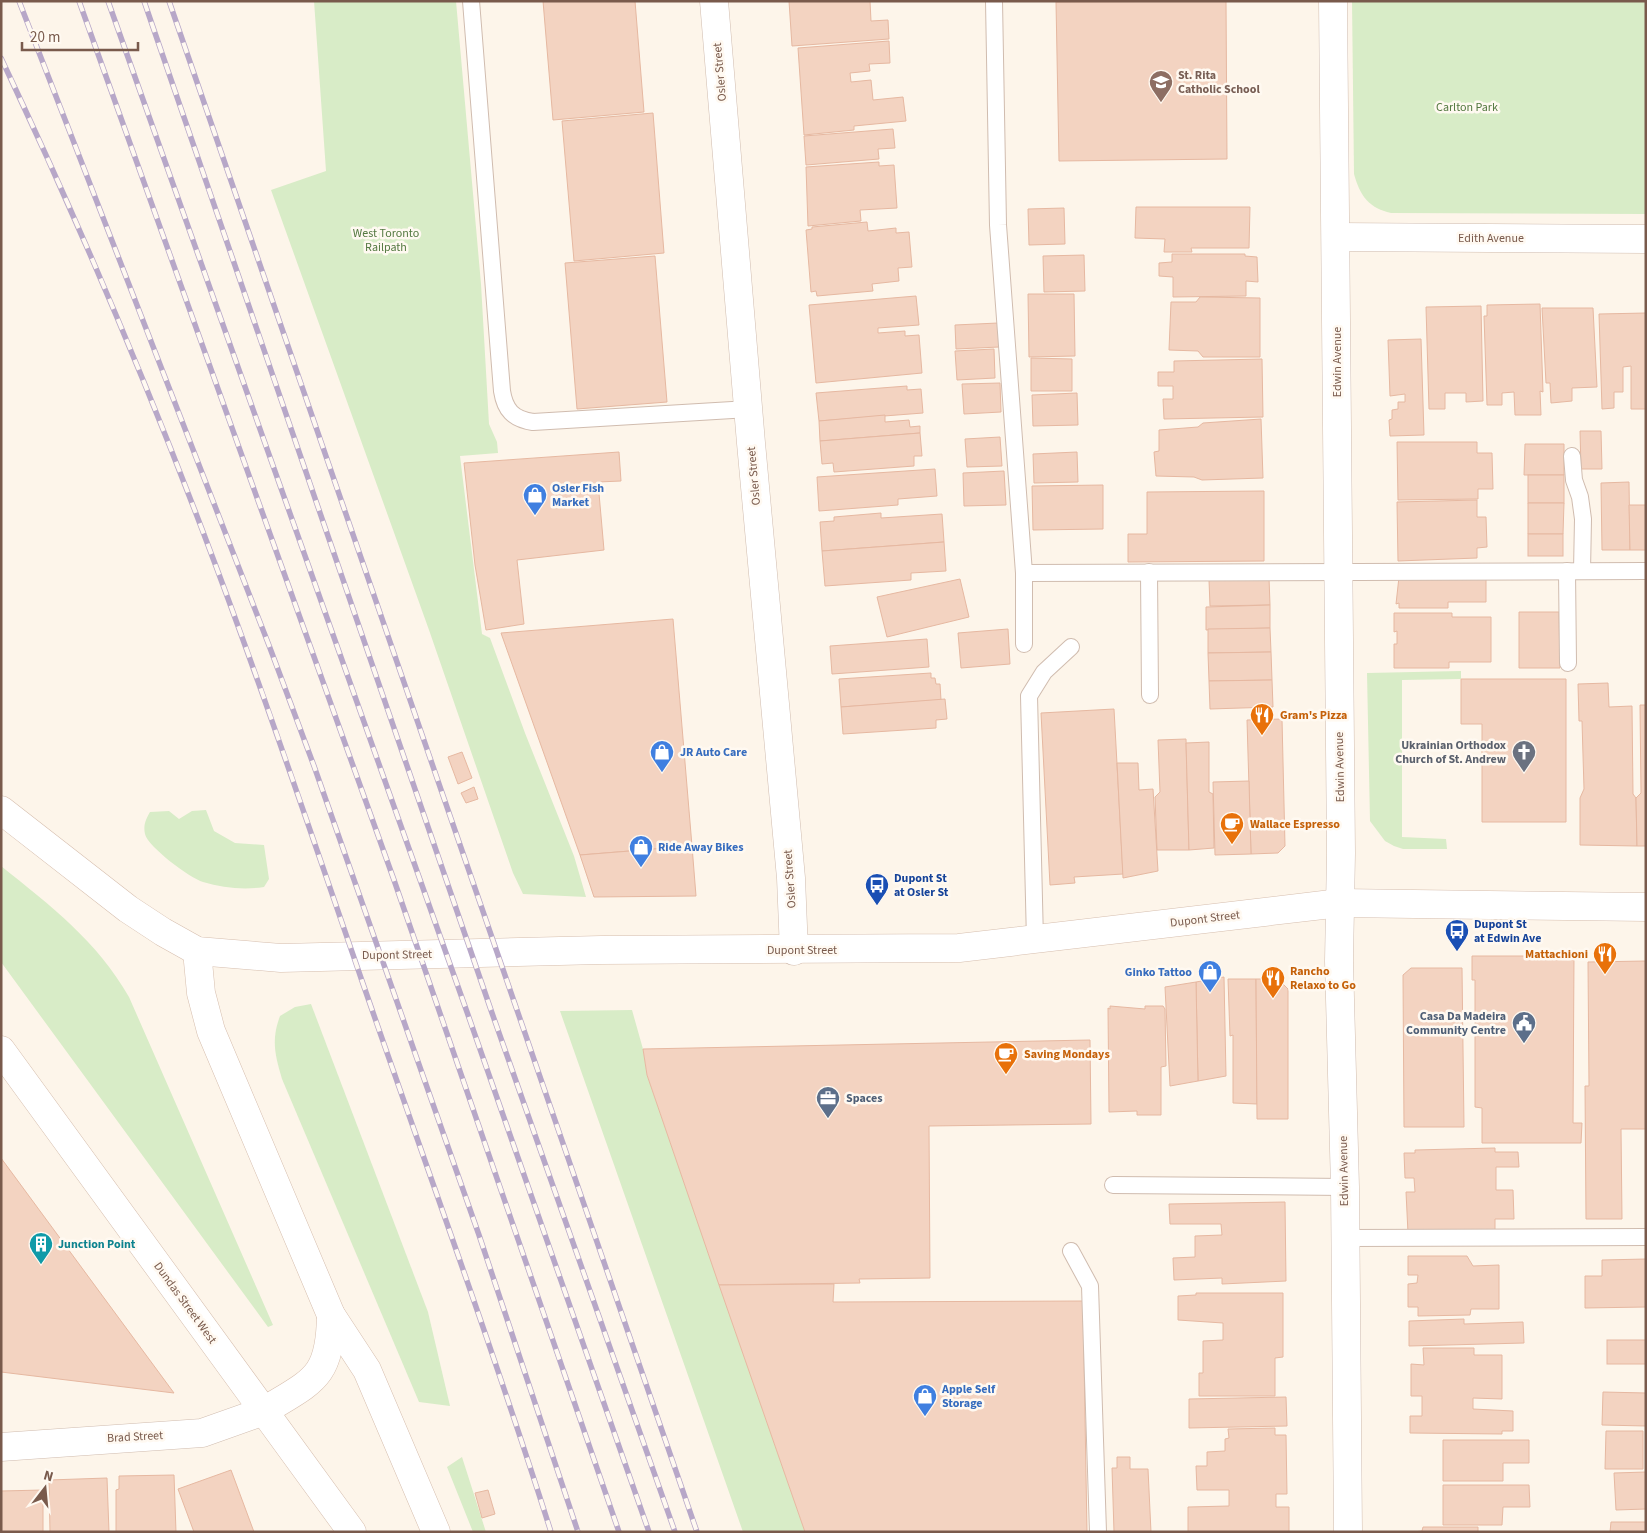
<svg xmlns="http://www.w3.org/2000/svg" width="1647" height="1533" font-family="'Source Sans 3',sans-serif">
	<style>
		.green { fill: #d8ecc7 }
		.building { fill: #f3d3c1; stroke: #e6b8a1 }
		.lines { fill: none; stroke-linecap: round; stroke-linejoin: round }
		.service-casing { stroke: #d0bcaf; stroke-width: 18 }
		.minor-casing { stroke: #d0bcaf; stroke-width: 29 }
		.secondary-casing { stroke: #d6beae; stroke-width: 29 }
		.service { stroke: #fff; stroke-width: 16 }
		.minor { stroke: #fff; stroke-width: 28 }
		.secondary { stroke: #fff; stroke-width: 28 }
		.rail-casing { stroke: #b7a7c8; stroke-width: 5.5 }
		.rail { stroke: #fff9f1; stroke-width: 4; stroke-dasharray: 11; stroke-linecap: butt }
		.labels { text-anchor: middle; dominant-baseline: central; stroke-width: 5; stroke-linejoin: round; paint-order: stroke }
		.street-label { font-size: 12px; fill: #795a4c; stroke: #fff9f1 }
		.education-label { font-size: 12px; font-weight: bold; fill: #785e54; stroke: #fff9f1; text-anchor: start }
		.park-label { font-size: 12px; fill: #547941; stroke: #fff9f1 }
		.shop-label { font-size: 12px; font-weight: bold; fill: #366cbe; stroke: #fff9f1; text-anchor: start }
		.food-label { font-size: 12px; font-weight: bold; fill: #c56008; stroke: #fff9f1; text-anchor: start }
		.worship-label { font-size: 12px; font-weight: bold; fill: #5b616d; stroke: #fff9f1; text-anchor: end }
		.transit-label { font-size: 12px; font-weight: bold; fill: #164399; stroke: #fff9f1; text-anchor: start }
		.service-label { font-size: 12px; font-weight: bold; fill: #4e5e75; stroke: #fff9f1; text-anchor: end }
		.culture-label { font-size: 12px; font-weight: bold; fill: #0d838f; stroke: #fff9f1; text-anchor: start }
	</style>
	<rect width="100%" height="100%" fill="#fdf5ea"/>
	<g class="green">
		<path d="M314,1H456L481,284L489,424L497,442L498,453L460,456L482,634L490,638L525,733L574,856L586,897L523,894L513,873L429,630L271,190L326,171Z"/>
		<path d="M1352,1H1646V214L1391,213C1369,208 1360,196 1354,174Z"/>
		<path d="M1461,671V679L1402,680V837L1446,839L1447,849H1403L1394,846L1385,841L1370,821L1367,673Z"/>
		<path d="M206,810L214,831L235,843L264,845L269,879L264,887C244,890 223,888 203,882C190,878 148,847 145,834C143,825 146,819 150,812L169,811L179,819L192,811Z"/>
		<path d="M1,866C51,906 97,941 129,997L273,1325L268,1327L1,962Z"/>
		<path d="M311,1004L428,1312L450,1406L419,1402L282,1079C275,1055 271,1040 280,1016L295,1007Z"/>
		<path d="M632,1010L643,1049L647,1075L805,1532H743L560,1011Z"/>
		<path d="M462,1457L485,1529L486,1532H473L447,1467Z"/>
	</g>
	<g class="building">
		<path d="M543,1H635L644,112L553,120Z"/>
		<path d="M789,1H870L871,21L888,20L889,39L792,46Z"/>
		<path d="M1226,1L1227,159L1059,161L1056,2Z"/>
		<path d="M889,41L890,63L869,64L870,71L850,73L851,82L871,80L873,100L903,97L906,121L854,126V130L804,135L798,48Z"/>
		<path d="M653,113L664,253L574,261L562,121Z"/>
		<path d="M893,129L895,148L878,149L879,159L806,165L804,136Z"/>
		<path d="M879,162V166L894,165L897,208L860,210L861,221L808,226L806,167Z"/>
		<path d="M1136,207H1250L1249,248H1191L1192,252H1164L1165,239L1135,238Z"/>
		<path d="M1064,208L1065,244L1029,245L1028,209Z"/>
		<path d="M867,222L868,231L896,228V233L909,232L912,267L898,268L899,281L872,284L873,291L817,296L816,291L811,292L806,230L812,229V227Z"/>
		<path d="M1172,254H1245V256L1257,257L1258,282L1246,281V296L1173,297V277L1159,276V263L1172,262Z"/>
		<path d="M1084,255L1085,291L1044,292L1043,256Z"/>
		<path d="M655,256L667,402L577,409L565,263Z"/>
		<path d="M1028,294H1074L1075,356L1029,357Z"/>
		<path d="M916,296L919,325L878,328V333L905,331V336L919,335L922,373L816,383L809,305Z"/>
		<path d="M1200,297L1260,298V357H1203L1198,351L1169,350L1171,302H1196Z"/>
		<path d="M1540,304L1543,392L1540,391L1541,415H1515L1514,392L1502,393V405H1487L1484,316H1487V305Z"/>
		<path d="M1481,306L1483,401L1466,402V393H1445V409H1429L1426,307Z"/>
		<path d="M1542,308H1593L1597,387L1572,388V401L1551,403L1550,383H1546Z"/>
		<path d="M1646,313V409H1631V366L1623,367V392H1614V408L1602,409L1599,314Z"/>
		<path d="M998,323L999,347L956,349L955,325Z"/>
		<path d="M1421,339L1424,435L1390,436L1389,420L1392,419V410L1398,409V402H1405V394L1390,396L1388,340Z"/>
		<path d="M994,349L995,378L957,380L955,351Z"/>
		<path d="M1031,358L1072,359V391H1031Z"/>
		<path d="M1262,359L1263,417L1164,419L1163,399H1173V386H1158V372H1174V361Z"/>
		<path d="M1000,383L1001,412L964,414L962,384Z"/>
		<path d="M907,386V390L921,389L923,413L819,421L816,393Z"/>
		<path d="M1077,393L1078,425L1033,426L1032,395Z"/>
		<path d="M885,415V422L909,420L910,427L920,426V433L820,441L819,421Z"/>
		<path d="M1261,419L1263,478L1202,480L1194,477L1156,476L1154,452L1159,451V430L1198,427L1203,423Z"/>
		<path d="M1580,431H1601L1602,469H1581Z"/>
		<path d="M920,433L922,456H914V466L834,472L833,463L822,464L820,441Z"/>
		<path d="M1000,437L1002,466L967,467L965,439Z"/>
		<path d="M1397,442H1477V453H1492L1493,489H1478V499L1398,500Z"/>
		<path d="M1525,444H1564V475H1524Z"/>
		<path d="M619,452L621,481L598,482L604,550L517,560L524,624L486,630L475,565L464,463Z"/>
		<path d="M1077,452L1078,482L1034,483L1033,454Z"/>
		<path d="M935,469L937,496L898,499V505L819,511L817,477Z"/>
		<path d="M1004,471L1006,505L964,506L963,473Z"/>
		<rect x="1528" y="475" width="36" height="28"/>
		<path d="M1629,482L1630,550H1602L1601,483Z"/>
		<path d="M1103,485V529L1033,530L1032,486Z"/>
		<path d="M1264,491V561L1128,562V534H1147V492Z"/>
		<path d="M1477,500V517H1486L1487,547L1477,548V558L1398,561L1397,502Z"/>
		<path d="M1528,503H1564L1563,534H1528Z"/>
		<path d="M1629,505H1646V550H1630Z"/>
		<path d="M881,513V518L942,514L944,542L822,551L820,522L834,521V517Z"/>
		<rect x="1528" y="534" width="35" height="22"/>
		<path d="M944,542L946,571L911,573V580L825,586L822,551Z"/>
		<path d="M1399,577L1486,578V602H1448V608H1399V603L1396,604Z"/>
		<path d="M1269,578L1270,605L1210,606L1209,580Z"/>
		<path d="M960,579L969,617L887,637L877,597Z"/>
		<path d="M1270,605V628L1206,630V607Z"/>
		<path d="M1519,612H1559L1560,668H1519Z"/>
		<path d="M1394,613H1452V617H1491V662H1449V668H1394V644H1397V631L1394,632Z"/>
		<path d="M673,619L692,846L580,855L501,633Z"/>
		<path d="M1270,628L1271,652L1208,653V629Z"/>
		<path d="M1008,629L1010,664L961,668L958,633Z"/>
		<path d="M927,639L929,667L832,674L830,646Z"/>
		<path d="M1271,652L1272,680L1209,681L1208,653Z"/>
		<path d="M931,673V678H935L936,684H940L941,700L841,707L839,679Z"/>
		<path d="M1461,679H1566V822H1482V724H1461Z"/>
		<path d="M1272,680L1273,707L1210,709L1209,681Z"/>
		<path d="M1608,683L1609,707L1632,706L1633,794L1636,798L1637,846L1580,845V798L1584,789L1582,721H1579L1578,684Z"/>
		<path d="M945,699L947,719L936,720V728L843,734L841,707Z"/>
		<path d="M1640,705H1646V846H1637L1636,798L1641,793Z"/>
		<path d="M1114,709L1123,874L1074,877L1075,883L1050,885L1041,713Z"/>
		<path d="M1282,719L1285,846L1278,853L1251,854L1247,720Z"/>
		<path d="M1186,739L1189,850H1157L1155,797L1160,792L1158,740Z"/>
		<path d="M1209,742V792L1213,794L1214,848L1189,850L1186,743Z"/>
		<path d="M462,752L472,778L458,784L448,757Z"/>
		<path d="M1117,763H1138L1139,790L1153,789L1158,871L1123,878Z"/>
		<path d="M1249,781L1251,854L1215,855L1213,782Z"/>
		<path d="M474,787L478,799L466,803L461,793Z"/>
		<path d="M692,846L696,896L594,897L580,855Z"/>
		<path d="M1472,956H1574L1573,1123H1582L1581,1143H1482V1108L1475,1107V980H1472Z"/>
		<path d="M1646,961V1129H1621L1622,1219H1586L1585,1086H1589L1588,962Z"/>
		<path d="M1411,968H1462L1464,1127H1404L1403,975Z"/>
		<path d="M1224,977L1226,1076L1198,1081L1196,982Z"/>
		<path d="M1228,979H1256L1257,1104L1233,1103V1035L1230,1036Z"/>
		<path d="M1256,979H1278L1288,989V1119H1257Z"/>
		<path d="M1196,982L1198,1081L1170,1086L1165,987Z"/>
		<path d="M1110,1006L1145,1009V1006H1163L1165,1009L1166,1066L1161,1067V1115H1137V1111L1109,1112L1108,1008L1110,1009Z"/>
		<path d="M1090,1040L1091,1124L929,1126L930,1278L859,1279L860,1283L719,1285L647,1075L643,1049Z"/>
		<path d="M1495,1148V1152H1518L1519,1167H1496V1190H1513L1514,1219H1495V1230L1408,1233L1406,1192H1415L1414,1178H1405L1404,1153H1415V1150Z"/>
		<path d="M1,1158L174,1393L1,1372Z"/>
		<path d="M1285,1202L1286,1281L1222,1284V1278L1174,1280L1173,1258L1195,1257V1236L1222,1235L1221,1224H1170L1169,1204Z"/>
		<path d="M1408,1256H1467L1473,1266L1499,1265V1309H1471L1470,1315L1418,1316V1307H1408V1284L1417,1283L1418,1275H1408Z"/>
		<path d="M1646,1259V1307L1585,1308V1276H1602V1260Z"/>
		<path d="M834,1284L833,1302L1083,1301L1087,1532H805L719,1285Z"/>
		<path d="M1196,1293H1283V1357L1275,1358V1396H1199V1373H1203V1341L1223,1340V1323L1178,1320V1296L1196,1295Z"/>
		<path d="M1464,1319V1324L1523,1322L1524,1343L1409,1346V1321Z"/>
		<rect x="1607" y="1340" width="39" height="24"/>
		<path d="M1423,1348H1474V1355H1502V1399L1473,1398V1409L1513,1411V1431H1502V1434L1410,1433V1416H1422V1396H1411V1364L1424,1365Z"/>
		<path d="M1603,1392L1646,1393V1426L1602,1425Z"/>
		<path d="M1286,1397L1287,1426L1189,1428V1399Z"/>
		<path d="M1275,1428V1435H1286L1287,1494H1276V1507H1289V1532H1188V1507L1229,1506V1490H1197L1196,1466H1207V1452L1225,1451V1439L1229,1438L1228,1429Z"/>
		<path d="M1606,1431H1643V1469H1605Z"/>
		<path d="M1443,1440H1529V1463H1503V1481H1443Z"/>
		<path d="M1117,1457H1130V1469H1148L1151,1532H1114L1112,1468H1117Z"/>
		<path d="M231,1470L254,1532H194L178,1489Z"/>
		<path d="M1646,1472V1509L1616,1510L1614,1473Z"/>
		<path d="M174,1475L176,1532H116V1490L119,1489V1476Z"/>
		<path d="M107,1478L109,1532H50L49,1480Z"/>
		<path d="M1443,1485H1529L1530,1507H1503L1502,1525H1443Z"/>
		<path d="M43,1490V1532H1V1491Z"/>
		<path d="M488,1490L495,1514L482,1518L475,1493Z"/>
		<path d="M1611,1522H1646V1532H1610Z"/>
		<path d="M1423,1527H1478V1532H1413L1422,1531Z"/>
	</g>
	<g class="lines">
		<g class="service-casing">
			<g id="service">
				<path d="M471,1L502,391C505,410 513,419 533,422L749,409"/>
				<path d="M994,1L998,225L1024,573L1646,571"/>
				<path d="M1572,456L1574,480L1580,497L1583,519L1582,571"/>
				<path d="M1567,571L1568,663"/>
				<path d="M1149,572L1150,695"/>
				<path d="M1024,573V644"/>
				<path d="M1035,940L1029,696L1044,672L1071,647"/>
				<path d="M1113,1185L1345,1187"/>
				<path d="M1345,1238L1646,1237"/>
				<path d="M1071,1251L1090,1286L1098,1532"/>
			</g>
		</g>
		<g class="minor-casing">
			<g id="minor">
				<path d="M714,1L751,443L791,878L794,951"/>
				<path d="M1333,1L1341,853L1339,961L1345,1187L1348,1532"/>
				<path d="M1336,237L1646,239"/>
				<path d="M1,1447L202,1433L264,1411"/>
			</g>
		</g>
		<g class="secondary-casing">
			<g id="secondary">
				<path d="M1,810L128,909L163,932L197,951L281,958L601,950L959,948L1340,903L1646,907"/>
				<path d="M197,951L201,993L211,1031L331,1315L367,1370L436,1532"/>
				<path d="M1,1050L352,1532"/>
				<path d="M264,1411C314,1380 330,1378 331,1315"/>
			</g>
		</g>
		<use href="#service" class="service"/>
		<use href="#minor" class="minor"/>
		<use href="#secondary" class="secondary"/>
		<g class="rail-casing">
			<g id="rail">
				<path d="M19,1L270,648L314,766L479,1235L578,1532"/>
				<path d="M79,1L394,880L619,1532"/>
				<path d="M108,1L467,1012L649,1532"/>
				<path d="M144,1L492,1013L675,1532"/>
				<path d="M169,1L697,1532"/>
				<path d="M1,58C79,223 150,390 214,561C266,699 313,839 361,978C425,1163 492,1346 551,1532"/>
			</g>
		</g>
		<use href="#rail" class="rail"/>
	</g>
	<defs>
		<g id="school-pin" transform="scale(1.25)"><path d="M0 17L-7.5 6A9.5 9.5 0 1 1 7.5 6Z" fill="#8d6e63" stroke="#fff9f1"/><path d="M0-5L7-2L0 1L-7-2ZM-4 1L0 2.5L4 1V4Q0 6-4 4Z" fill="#fff"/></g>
		<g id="shop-pin" transform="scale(1.25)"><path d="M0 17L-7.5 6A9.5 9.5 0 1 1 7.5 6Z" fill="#3f7fe0" stroke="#fff9f1"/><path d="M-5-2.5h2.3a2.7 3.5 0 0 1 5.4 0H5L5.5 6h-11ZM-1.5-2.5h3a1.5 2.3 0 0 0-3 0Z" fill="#fff"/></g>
		<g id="restaurant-pin" transform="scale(1.25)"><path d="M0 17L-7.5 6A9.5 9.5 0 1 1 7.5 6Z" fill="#e8710a" stroke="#fff9f1"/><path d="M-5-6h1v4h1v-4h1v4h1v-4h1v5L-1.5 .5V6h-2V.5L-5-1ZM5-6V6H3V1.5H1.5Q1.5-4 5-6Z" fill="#fff"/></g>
		<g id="church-pin" transform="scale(1.25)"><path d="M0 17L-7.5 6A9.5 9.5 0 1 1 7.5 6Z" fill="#6b7280" stroke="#fff9f1"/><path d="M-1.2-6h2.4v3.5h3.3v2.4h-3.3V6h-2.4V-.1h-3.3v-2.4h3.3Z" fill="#fff"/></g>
		<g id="cafe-pin" transform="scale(1.25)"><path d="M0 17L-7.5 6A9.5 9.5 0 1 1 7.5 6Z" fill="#e8710a" stroke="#fff9f1"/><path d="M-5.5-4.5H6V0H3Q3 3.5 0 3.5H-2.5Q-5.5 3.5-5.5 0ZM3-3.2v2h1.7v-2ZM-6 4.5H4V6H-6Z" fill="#fff"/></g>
		<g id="bus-pin" transform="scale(1.25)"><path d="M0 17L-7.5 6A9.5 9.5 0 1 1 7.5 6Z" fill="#1a4fb4" stroke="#fff9f1"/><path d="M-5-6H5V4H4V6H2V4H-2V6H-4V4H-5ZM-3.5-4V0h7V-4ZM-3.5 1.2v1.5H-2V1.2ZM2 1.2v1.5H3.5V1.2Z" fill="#fff"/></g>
		<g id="civic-pin" transform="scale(1.25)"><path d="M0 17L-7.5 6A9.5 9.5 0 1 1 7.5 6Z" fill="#5c6f8a" stroke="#fff9f1"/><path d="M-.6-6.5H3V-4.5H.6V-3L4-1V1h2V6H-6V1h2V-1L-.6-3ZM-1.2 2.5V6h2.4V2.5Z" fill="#fff"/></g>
		<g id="office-pin" transform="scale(1.25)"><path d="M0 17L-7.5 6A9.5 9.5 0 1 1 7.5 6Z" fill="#5c6f8a" stroke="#fff9f1"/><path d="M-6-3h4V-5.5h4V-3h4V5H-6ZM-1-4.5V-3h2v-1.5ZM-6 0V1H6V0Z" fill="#fff"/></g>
		<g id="building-pin" transform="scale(1.25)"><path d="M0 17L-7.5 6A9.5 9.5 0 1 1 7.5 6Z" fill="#0f9aa8" stroke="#fff9f1"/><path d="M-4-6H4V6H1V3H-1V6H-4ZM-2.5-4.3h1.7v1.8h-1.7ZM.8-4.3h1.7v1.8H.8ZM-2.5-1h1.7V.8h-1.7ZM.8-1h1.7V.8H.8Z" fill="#fff"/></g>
	</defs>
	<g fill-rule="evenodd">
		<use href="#school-pin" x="1161" y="82"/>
		<use href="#shop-pin" x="535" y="495"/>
		<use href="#restaurant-pin" x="1262" y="715"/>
		<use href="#shop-pin" x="662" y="752"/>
		<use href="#church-pin" x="1524" y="752"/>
		<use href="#cafe-pin" x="1232" y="824"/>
		<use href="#shop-pin" x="641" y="847"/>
		<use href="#bus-pin" x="877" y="885"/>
		<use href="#bus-pin" x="1457" y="931"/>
		<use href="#restaurant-pin" x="1605" y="954"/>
		<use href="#shop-pin" x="1210" y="972"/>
		<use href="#restaurant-pin" x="1273" y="978"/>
		<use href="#civic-pin" x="1524" y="1023"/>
		<use href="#cafe-pin" x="1006" y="1054"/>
		<use href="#office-pin" x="828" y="1098"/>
		<use href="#building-pin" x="41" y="1244"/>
		<use href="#shop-pin" x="925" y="1396"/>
	</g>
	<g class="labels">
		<g class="street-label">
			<text transform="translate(720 72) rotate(-95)">Osler Street</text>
			<text x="1491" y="238">Edith Avenue</text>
			<text transform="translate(1337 362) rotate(-90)">Edwin Avenue</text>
			<text transform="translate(754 476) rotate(-95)">Osler Street</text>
			<text transform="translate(1340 767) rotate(-91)">Edwin Avenue</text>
			<text transform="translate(790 879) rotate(-94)">Osler Street</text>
			<text transform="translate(1205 919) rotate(-7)">Dupont Street</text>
			<text x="802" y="950">Dupont Street</text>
			<text transform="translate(397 955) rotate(-1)">Dupont Street</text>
			<text transform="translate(1344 1171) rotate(-91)">Edwin Avenue</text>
			<text transform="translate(185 1303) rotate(54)">Dundas Street West</text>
			<text transform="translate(135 1437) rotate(-3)">Brad Street</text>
		</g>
		<g class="education-label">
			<text x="1178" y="75">St. Rita<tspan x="1178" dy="14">Catholic School</tspan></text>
		</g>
		<g class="park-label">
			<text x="1467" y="107">Carlton Park</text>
			<text x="386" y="233">West Toronto<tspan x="386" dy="14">Railpath</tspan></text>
		</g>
		<g class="shop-label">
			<text x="552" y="488">Osler Fish<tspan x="552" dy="14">Market</tspan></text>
			<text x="680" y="752">JR Auto Care</text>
			<text x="658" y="847">Ride Away Bikes</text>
			<text x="1192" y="972" text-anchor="end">Ginko Tattoo</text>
			<text x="942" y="1389">Apple Self<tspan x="942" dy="14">Storage</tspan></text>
		</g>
		<g class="food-label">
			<text x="1280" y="715">Gram's Pizza</text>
			<text x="1250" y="824">Wallace Espresso</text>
			<text x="1588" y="954" text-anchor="end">Mattachioni</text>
			<text x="1290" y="971">Rancho<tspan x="1290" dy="14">Relaxo to Go</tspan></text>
			<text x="1024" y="1054">Saving Mondays</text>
		</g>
		<g class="worship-label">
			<text x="1506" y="745">Ukrainian Orthodox<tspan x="1506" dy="14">Church of St. Andrew</tspan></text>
		</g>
		<g class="transit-label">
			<text x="894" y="878">Dupont St<tspan x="894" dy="14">at Osler St</tspan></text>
			<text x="1474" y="924">Dupont St<tspan x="1474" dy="14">at Edwin Ave</tspan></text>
		</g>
		<g class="service-label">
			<text x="1506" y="1016">Casa Da Madeira<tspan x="1506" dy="14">Community Centre</tspan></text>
			<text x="846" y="1098" text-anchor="start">Spaces</text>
		</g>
		<g class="culture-label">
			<text x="58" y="1244">Junction Point</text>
		</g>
	</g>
	<rect width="1647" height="1533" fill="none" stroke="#795a4c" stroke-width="5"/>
	<g transform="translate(45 1488) rotate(16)" stroke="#fff9f1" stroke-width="4" paint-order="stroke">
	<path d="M0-4L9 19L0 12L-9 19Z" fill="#795a4c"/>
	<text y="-8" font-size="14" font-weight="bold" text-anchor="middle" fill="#795a4c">N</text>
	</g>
	<path d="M22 42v8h116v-8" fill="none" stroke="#795a4c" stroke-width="2.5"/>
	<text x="30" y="42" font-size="15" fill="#795a4c" stroke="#fff9f1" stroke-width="4" paint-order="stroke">20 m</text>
</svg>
